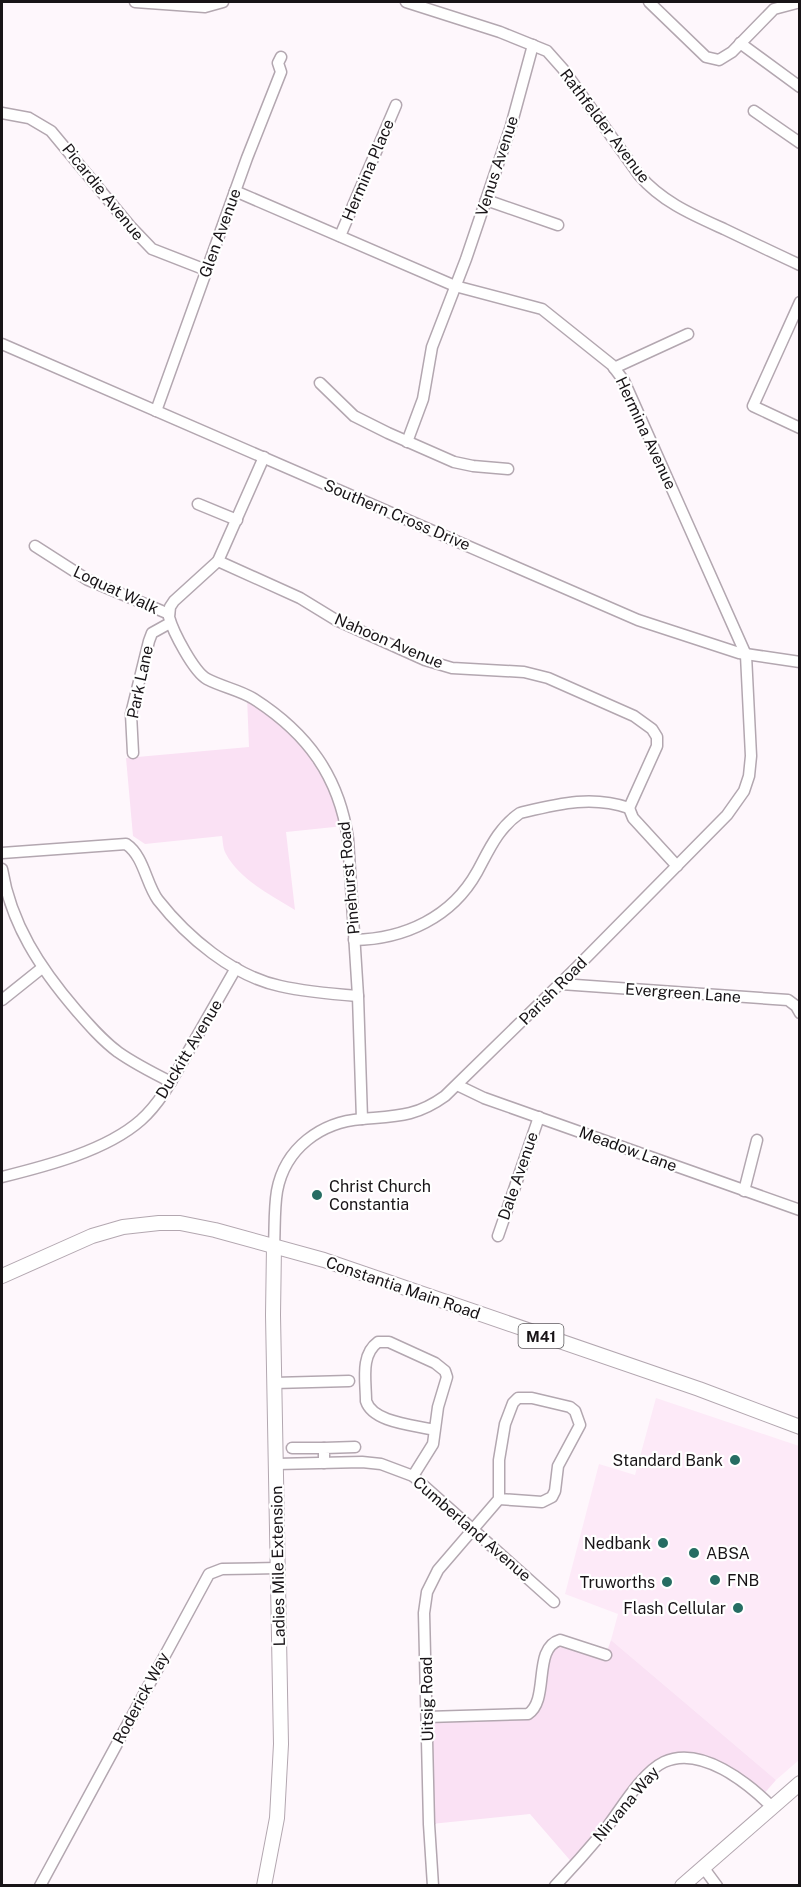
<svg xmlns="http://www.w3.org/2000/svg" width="801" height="1887" font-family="'Public Sans',sans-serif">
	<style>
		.built { fill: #fdeaf8 }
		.green { fill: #fae1f4 }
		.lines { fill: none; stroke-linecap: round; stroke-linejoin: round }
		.minor-casing { stroke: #b3a7b0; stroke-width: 13 }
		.major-casing { stroke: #b3a7b0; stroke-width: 16 }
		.minor { stroke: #fff; stroke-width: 10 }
		.major { stroke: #fff; stroke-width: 14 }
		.poi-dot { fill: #266d63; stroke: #fff; stroke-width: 2 }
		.labels { text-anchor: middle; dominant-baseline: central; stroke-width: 4.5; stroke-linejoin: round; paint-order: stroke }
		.shield { fill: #fff; stroke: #5d5a5d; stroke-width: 1.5 }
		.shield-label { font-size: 15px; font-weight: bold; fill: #181417 }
		.street-label { font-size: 16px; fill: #181417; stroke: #fff }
		.poi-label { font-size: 16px; fill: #181417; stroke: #fff; text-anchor: end }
	</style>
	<rect width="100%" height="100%" fill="#fef7fc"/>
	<path class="built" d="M656,1398L799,1446V1760L776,1780L611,1640L618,1614L565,1594L599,1464L635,1475Z"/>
	<g class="green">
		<path d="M247,697L294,731L332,787L344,826L286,832L295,910C271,895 240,880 226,854C223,849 223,842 222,836L145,844L133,836L126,758L249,747Z"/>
		<path d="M611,1640L776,1780L762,1796L754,1789L694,1760L662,1764L575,1866L530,1814L431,1824L427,1717L528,1714L554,1642L606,1654Z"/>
	</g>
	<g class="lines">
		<g class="minor-casing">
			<g id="minor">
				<path d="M135,2L205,7L223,2"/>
				<path d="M406,2L500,32L547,51L563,69L639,175C662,202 693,215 724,229C749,241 774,253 800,265"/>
				<path d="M649,2L706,57L719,60L732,52L774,9L800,2"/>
				<path d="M740,43L800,87"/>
				<path d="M754,111L800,143"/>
				<path d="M2,113L29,118L51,131L130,226L152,249L206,270"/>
				<path d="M235,191L455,286L542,309L612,365L624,381L746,655L751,756L749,776L744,791L727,815L575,969L445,1096C416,1117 396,1116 362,1119C321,1122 285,1148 277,1191C274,1209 275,1228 274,1246"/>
				<path d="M486,200L558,225"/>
				<path d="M340,236L396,105"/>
				<path d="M800,302L753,406L800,428"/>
				<path d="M2,344L638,620L739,653L800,662"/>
				<path d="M614,368L688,334"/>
				<path d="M320,383L354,416L388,433L454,462L473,466L508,469"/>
				<path d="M156,411L247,158L281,72L278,63L281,57"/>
				<path d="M407,442L423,399L432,347L466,259L511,126L533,45"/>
				<path d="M264,457L218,561L174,601L170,607L169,617C173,632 194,672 207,679C222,687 240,690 254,699C307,733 339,776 348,839L358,996L362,1119"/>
				<path d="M198,504L237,520"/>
				<path d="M35,546L88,580L169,614"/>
				<path d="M218,561L300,598L336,620L425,660L452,668L524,672L548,678L634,716L652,729L657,737V746L629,808"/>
				<path d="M133,753L131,714L149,641L152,633L170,623"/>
				<path d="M629,808L633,818L677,866"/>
				<path d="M2,853L126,844C144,856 146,884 158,900C187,937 233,976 280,986C306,992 332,994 358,996"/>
				<path d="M2,869C11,924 40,968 76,1010C89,1025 102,1040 118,1052C135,1064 153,1073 171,1082"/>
				<path d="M354,940C405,939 452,917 477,872C489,850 498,828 520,813C558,804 591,795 629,808"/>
				<path d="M561,984L788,1000L796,1006L800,1013"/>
				<path d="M2,1000L42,968"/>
				<path d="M457,1085L484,1098L800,1210"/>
				<path d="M2,1177C46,1166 106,1151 141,1120C162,1101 174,1076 188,1052C204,1024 220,996 236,968"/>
				<path d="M744,1191L757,1140"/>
				<path d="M498,1236L539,1117"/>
				<path d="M274,1383L349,1381"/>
				<path d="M292,1448H324"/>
				<path d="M324,1463V1448L355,1447"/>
				<path d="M276,1464L362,1462L381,1464L413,1476L554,1602"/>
				<path d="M413,1476L433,1444L438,1407L447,1377L445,1371L435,1363L389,1342H378C360,1355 366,1381 366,1401C373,1423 415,1425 435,1430"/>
				<path d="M427,1717L528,1714C550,1700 532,1648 560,1640L606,1655"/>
				<path d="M703,1867L717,1886"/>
				<path d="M40,1886L209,1574L222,1569L278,1568"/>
				<path d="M433,1886L429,1824L424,1613L427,1592L438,1570L499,1499V1460L505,1424L513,1403L518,1398H532L570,1407L575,1411L580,1425L558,1466L555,1491L552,1497L542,1502L499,1499"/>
				<path d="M555,1886C572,1868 588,1850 604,1831C620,1811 641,1773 664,1762C701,1745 748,1783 772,1807"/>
			</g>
		</g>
		<g class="major-casing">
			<g id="major">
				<path d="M2,1276L92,1236L123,1227L159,1223H180L215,1230L324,1260L699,1389L800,1427"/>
				<path d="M264,1886L277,1818L281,1744L273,1315L274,1246"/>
				<path d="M682,1886L800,1783"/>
			</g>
		</g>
		<use href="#minor" class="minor"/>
		<use href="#major" class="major"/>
	</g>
	<g class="poi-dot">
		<circle cx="317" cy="1195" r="6"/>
		<circle cx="735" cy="1460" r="6"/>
		<circle cx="663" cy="1543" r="6"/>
		<circle cx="694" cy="1553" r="6"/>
		<circle cx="715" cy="1580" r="6"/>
		<circle cx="667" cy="1582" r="6"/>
		<circle cx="738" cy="1608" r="6"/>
	</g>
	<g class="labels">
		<rect class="shield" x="518.5" y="1324" width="45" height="24" rx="4.5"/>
		<g class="shield-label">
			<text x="541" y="1336">M41</text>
		</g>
		<g class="street-label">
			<text transform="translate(605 126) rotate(53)">Rathfelder Avenue</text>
			<text transform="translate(497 166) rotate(-72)">Venus Avenue</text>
			<text transform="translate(368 170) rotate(-67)">Hermina Place</text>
			<text transform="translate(103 192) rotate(51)">Picardie Avenue</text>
			<text transform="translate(220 233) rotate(-70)">Glen Avenue</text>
			<text transform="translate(646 433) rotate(65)">Hermina Avenue</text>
			<text transform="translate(397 515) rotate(23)">Southern Cross Drive</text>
			<text transform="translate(116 590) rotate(25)">Loquat Walk</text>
			<text transform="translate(389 641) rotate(23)">Nahoon Avenue</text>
			<text transform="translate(140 682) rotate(-78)">Park Lane</text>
			<text transform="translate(349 878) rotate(-95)">Pinehurst Road</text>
			<text transform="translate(553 991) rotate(-45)">Parish Road</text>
			<text transform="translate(683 993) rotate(4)">Evergreen Lane</text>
			<text transform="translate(189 1049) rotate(-59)">Duckitt Avenue</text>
			<text transform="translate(628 1149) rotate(20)">Meadow Lane</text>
			<text transform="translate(518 1176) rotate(-71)">Dale Avenue</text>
			<text transform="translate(403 1288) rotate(19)">Constantia Main Road</text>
			<text transform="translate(472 1529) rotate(41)">Cumberland Avenue</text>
			<text transform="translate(278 1566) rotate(-91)">Ladies Mile Extension</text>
			<text transform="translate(141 1698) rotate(-62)">Roderick Way</text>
			<text transform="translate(427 1699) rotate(-91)">Uitsig Road</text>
			<text transform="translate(626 1804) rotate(-50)">Nirvana Way</text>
		</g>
		<g class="poi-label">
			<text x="329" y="1186" text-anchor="start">Christ Church<tspan x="329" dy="18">Constantia</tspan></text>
			<text x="723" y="1460">Standard Bank</text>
			<text x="651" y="1543">Nedbank</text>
			<text x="706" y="1553" text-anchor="start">ABSA</text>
			<text x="727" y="1580" text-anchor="start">FNB</text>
			<text x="655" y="1582">Truworths</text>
			<text x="726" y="1608">Flash Cellular</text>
		</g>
	</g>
	<rect width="801" height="1887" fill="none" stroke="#181417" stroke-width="6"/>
</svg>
